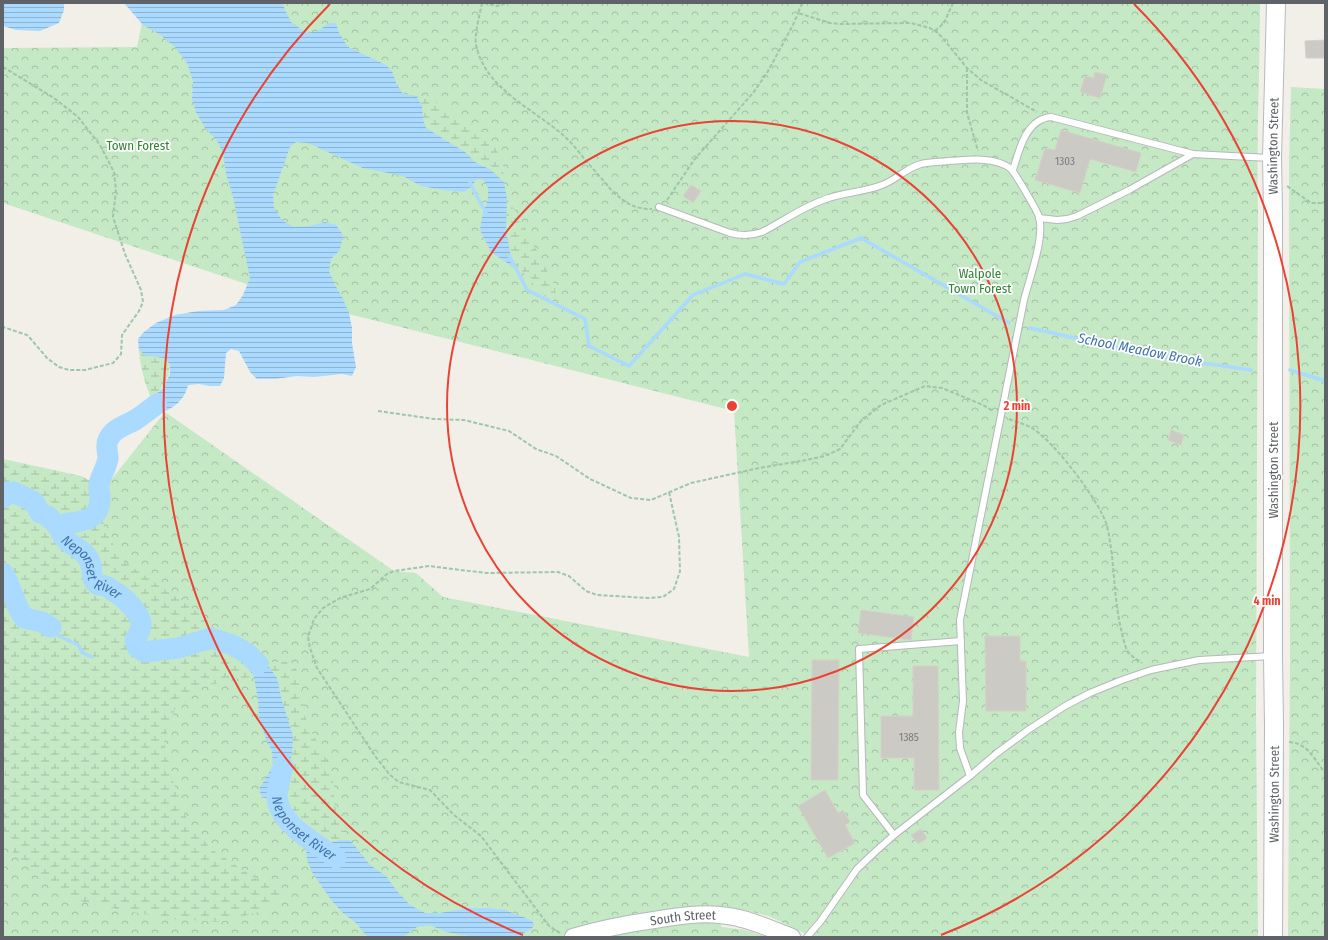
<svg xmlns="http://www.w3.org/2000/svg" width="1328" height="940" font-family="'Fira Sans Condensed',sans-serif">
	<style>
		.forest { fill: url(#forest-crowns) }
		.wetland { fill: url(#wetland-marsh) }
		.water { fill: url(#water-rules) }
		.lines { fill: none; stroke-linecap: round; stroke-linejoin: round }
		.stream { stroke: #aadaff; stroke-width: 3.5 }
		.river { stroke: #aadaff; stroke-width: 21 }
		.building { fill: #cccac5; stroke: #d6d1c6 }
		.service-casing { stroke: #b5b8bc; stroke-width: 8 }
		.tertiary-casing { stroke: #b5b8bc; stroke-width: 18 }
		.secondary-casing { stroke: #b6babf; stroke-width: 20 }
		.path { stroke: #9cc7a9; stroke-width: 2; stroke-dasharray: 4 2; stroke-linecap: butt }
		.service { stroke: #fff; stroke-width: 6 }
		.tertiary { stroke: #fff; stroke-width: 16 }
		.secondary { stroke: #fff; stroke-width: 18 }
		.ring { fill: none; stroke: #ea4335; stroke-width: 2 }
		.labels { text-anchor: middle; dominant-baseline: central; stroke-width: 3.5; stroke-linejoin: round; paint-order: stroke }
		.number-label { font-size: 11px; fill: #7a7d7f }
		.park-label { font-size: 13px; fill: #348238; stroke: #fff }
		.street-label { font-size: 13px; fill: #5f6368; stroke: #fff }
		.water-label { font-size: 14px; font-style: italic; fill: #4174aa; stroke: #fff }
		.centre { fill: #ea4335; stroke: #fff; stroke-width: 2 }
		.ring-label { font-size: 12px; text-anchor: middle; font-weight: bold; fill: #ea4335; stroke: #fff; stroke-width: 3.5; stroke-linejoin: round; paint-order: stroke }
	</style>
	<defs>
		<pattern id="forest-crowns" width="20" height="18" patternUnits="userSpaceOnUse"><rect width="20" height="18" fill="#c5e8c5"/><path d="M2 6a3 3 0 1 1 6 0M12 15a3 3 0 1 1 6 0" fill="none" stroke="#a3c0a4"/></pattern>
		<pattern id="wetland-marsh" width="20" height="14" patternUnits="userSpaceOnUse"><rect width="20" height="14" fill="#c5e8c5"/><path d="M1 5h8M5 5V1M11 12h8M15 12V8" fill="none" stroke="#a3c0a4"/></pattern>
		<pattern id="water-rules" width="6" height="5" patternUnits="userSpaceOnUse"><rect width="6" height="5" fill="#aadaff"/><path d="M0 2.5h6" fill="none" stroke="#8eb4d2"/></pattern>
	</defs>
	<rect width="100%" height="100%" fill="#f1efe8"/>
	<g class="forest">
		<path d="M146,3H1260C1260,73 1256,142 1258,212L1256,715L1258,937H812L771,917L745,910L710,907L716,915L722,927L745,930L767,937H3V483L92,504L165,412L394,571L416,573L443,597L749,657L734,411L297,301L3,203V48L137,47Z"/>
		<path d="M1291,87L1325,89V937H1288L1290,655L1289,162Z"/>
	</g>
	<g class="wetland">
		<path d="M282,3L291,22L306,33L318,31L329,23H336L339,33L348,47L386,65L392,71L396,83L402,93L433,100L462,120L482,129L494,144L503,164L504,182L491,170L481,169L280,32Z"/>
		<path d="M507,199L520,218L555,286L556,297L551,303C531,280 510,265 507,233C505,222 507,210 507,199Z"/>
		<path d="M156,323L163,358L170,364C169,381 164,387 151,398C143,379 139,360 138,339L144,332Z"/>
		<path d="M3,459L81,476L99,485L100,501L104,527L122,560L205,617L221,641L235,646L254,677L233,679L203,687L175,709L164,742L172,778L186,817L211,849L255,878L281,887L284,897L263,911L220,922L173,919L126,911L75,900L37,873L15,856L3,829V787L5,771L3,768Z"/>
		<path d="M266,662H286L296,669L301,677L304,714L311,731L330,766L334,785V801L338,820L341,829L350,840H340L329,843C316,837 288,819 283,806C280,796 284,785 287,776Z"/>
	</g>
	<g class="water">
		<path d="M3,3H64V10L59,23L40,31L16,30L3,26Z"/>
		<path d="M124,3H282L291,22L306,33L318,31L329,23H336L339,33L348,47L386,65L392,71L396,83L402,93L417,97L422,106L423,120L426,128L465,152L475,162L491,170L504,182L507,199L506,232L513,267L491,252L480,230L482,217L488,199V188L483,179L476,180L472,186L464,192L444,190L421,186L403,176L363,168L308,143L296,142L290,147L273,195L274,208L282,220L294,227L309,226L325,222L336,225L343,235L340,250L331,259L329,271L335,285L342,297L349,313L352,328V343L356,367L352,376L342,374L314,377L297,376L275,379H257L250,372L239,351L231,349L226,353L224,378L220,386H210L199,384L188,385C187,389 185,394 183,397C172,413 151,416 134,420L151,398L163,388L170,374V364L163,358L144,355L139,349L138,339L144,332L156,323L175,315L198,311L224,310L236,305L243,295L250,278L233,197L226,174L223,153L216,139L205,128L196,112L192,99L193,81L187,63L175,47L159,34L143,25Z"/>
		<path d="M247,645L257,650L277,678L281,697L293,736L292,754L287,776L277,794L269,799L262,797L259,789L273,766L272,751L266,739L259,718L258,700L254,677L235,646Z"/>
		<path d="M317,838L329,843L340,840H350L370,865L386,876L396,890L410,905L425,913H440L468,908H487L505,910L531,920L534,924L532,929L515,937H475L446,932L430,925L417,927L406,935L399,937H369L364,933L356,923L343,913L331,900L312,872L307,860L306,849L312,841Z"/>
	</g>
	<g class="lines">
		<g class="stream">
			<path d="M470,183L486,213"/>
			<path d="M510,257L527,290L585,319L589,346L629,366L693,295L745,274L784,284L800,262L861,238L1009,323"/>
			<path d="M1030,328L1155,356L1251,370"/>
			<path d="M1290,370L1325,381"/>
			<path d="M51,627L59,636L78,645L83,653L92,657"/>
		</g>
		<g class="river">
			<path id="s1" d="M157,404C150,409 143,415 135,420C125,426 113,428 108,440C105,446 108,451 108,458C107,467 101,475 99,484C98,489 100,494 100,499C99,522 81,521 64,524L60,529C64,547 84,546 90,562C93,569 90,579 97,584C99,586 102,585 105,586C108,587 111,589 113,591C123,596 142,614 141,625C141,630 138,635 135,639L137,647L144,652L178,648L211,638L235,646L248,654L258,664"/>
			<path d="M3,498L8,492H13L20,495L34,502L40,513L48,516L60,529"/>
			<path d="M3,573C12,588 14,604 24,618L42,622L51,627"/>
			<path id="s2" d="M283,766C281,775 278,785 277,794C276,823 316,843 336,858"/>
		</g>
	</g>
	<g class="building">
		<path d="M1325,40V58H1306L1305,41Z"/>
		<path d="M1095,72L1107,75L1100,98L1080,92L1085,76L1094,78Z"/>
		<path d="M1061,130L1141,153L1136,172L1090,159L1080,193L1035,180L1045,148L1055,150Z"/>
		<path d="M691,185L701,191L693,203L683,196Z"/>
		<path d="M1171,430L1184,435L1181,445L1168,440Z"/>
		<path d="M861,610L914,617L911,640L858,633Z"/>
		<path d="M985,636H1020V661H1026V711H986Z"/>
		<path d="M812,660H839L838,780H811Z"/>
		<path d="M913,666H938L939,790H914V758H881V716H913Z"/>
		<path d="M825,790L838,813L843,810L850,822L845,825L855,843L828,858L798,806Z"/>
		<path d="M921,829L927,838L918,844L911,835Z"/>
	</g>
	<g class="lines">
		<g class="service-casing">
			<g id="service">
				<path d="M1013,170C1019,150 1026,119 1051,117L1193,154L1270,158"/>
				<path d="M659,207L730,233C741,236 751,236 762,232C784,221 805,205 829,198C846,192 865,192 882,185C896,180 906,168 921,164C930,162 940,162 948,161C968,160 993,156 1010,168C1014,171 1038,212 1039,217C1045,237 1029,280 1024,300L960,620L963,701L959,732L960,748L970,776"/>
				<path d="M1039,218L1057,220L1067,219L1077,216L1129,190L1193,154"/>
				<path d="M894,835L863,795L859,649L961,641"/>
				<path d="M807,937L820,922L857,869L876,851L894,835L970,776L997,753L1028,730L1065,706L1090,693L1122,680L1151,670L1199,660L1272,656"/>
			</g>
		</g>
		<g class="tertiary-casing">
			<g id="tertiary">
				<path id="s3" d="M573,937C600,929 626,924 654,920C678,916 703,912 728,916C750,919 771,929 792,937"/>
			</g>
		</g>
		<g class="secondary-casing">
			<g id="secondary">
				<path id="s4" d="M1273,937L1274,726L1273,656V211L1272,158L1276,3"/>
			</g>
		</g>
		<g class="path">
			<path d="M482,3C480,14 474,35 476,45C485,89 534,109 564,136C572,143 579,152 586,161C595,171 604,181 612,191C626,203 633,209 652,209"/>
			<path d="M484,3L497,6L506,3"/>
			<path d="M802,3L798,13L830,23L841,24L911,23L930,28L935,31L941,36L967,68L981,80L1037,112"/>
			<path d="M935,31L944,23L953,3"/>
			<path d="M3,67L54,98L78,117L100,145L114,172L116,190L113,217L125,254L141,290L143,302L139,311L122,335L121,354L113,363L85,370H69L59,367L47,358L30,338L27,335L3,327"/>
			<path d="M967,68V113L978,151"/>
			<path d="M1287,186L1311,203H1325"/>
			<path d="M667,200L694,160L753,93L767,73L793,25L798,13"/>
			<path d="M378,411L434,419L464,420L509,431L536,449L556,456L590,479L631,498L651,500L691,483L759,468L801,461L825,456L840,449L861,421L881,405L925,386L942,388L983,405L993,411"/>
			<path d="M1009,419C1017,422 1025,424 1032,428C1053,440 1101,503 1107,526C1115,560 1113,595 1121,629C1123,636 1124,645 1128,652C1132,657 1138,660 1142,663"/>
			<path d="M1289,742C1308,743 1314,759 1325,773"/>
			<path d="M560,933L549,926L481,836L454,815L430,790L399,782L390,775L375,756L317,668L310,648L308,637L314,619L323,608L340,598L370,589L387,574L394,571L429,566L486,573L558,572L569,576L586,591L597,595L648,598L663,597L674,589L680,571L679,537L669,492"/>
		</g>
		<use href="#service" class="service"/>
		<use href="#tertiary" class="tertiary"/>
		<use href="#secondary" class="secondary"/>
	</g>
	<g class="ring">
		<circle cx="732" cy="406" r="285"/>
		<path d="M523 935A569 569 0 0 1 330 4M1134 4A569 569 0 0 1 941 935"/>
	</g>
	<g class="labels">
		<g class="number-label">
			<text x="1065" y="161">1303</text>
			<text x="909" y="737">1385</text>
		</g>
		<g class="park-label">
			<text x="138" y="145">Town Forest</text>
			<text x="980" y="273">Walpole<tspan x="980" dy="15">Town Forest</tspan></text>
		</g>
		<g class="street-label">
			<text stroke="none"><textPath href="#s4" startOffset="791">Washington Street</textPath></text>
			<text transform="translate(1273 470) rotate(-90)">Washington Street</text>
			<text stroke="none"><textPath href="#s4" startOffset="143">Washington Street</textPath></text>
			<text stroke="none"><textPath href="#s3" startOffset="112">South Street</textPath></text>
		</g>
		<g class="water-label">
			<text transform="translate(1140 350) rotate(11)">School Meadow Brook</text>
			<text stroke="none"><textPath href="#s1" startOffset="231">Neponset River</textPath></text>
			<text stroke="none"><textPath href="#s2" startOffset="74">Neponset River</textPath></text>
		</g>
	</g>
	<circle cx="732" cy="406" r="6" class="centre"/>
	<g class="ring-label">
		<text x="1017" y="410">2 min</text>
		<text x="1267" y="605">4 min</text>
	</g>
	<rect width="1328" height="940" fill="none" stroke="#5f6368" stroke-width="8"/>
</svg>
